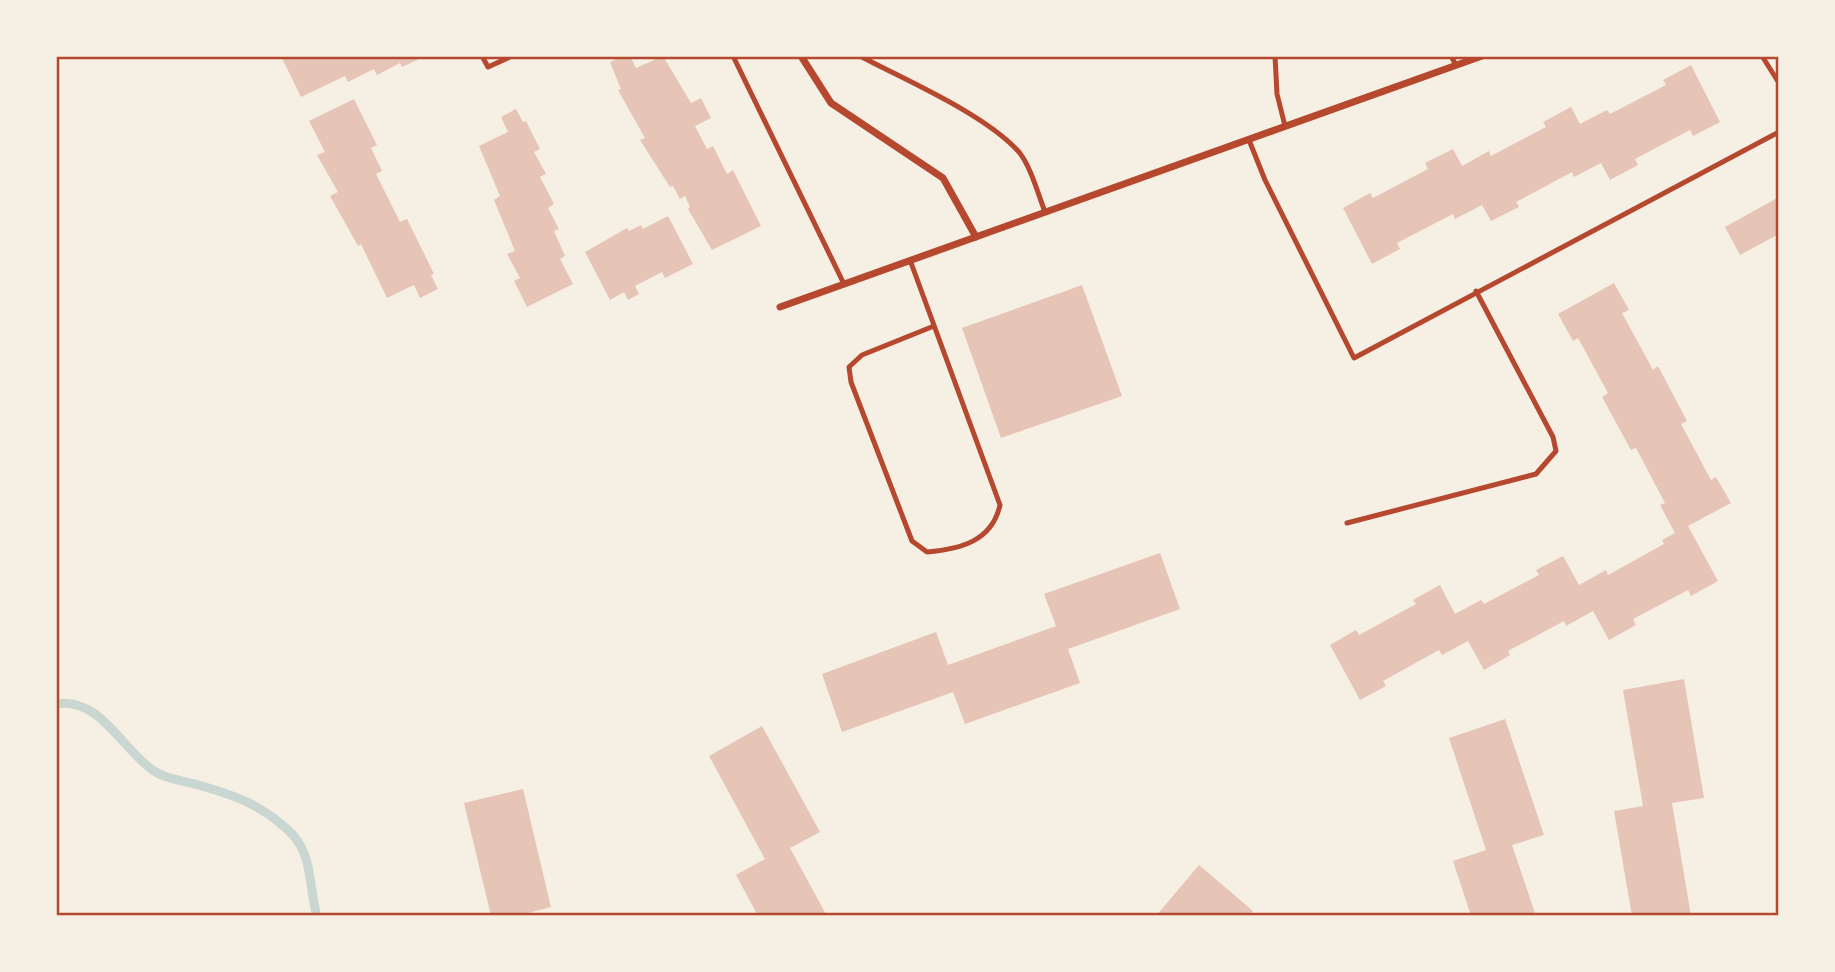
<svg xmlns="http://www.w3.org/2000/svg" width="1835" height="972" font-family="Inter,sans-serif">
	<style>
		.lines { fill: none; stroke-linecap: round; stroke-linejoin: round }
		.stream { stroke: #c9d6d2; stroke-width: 9 }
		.building { fill: #e6c5b7 }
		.service { stroke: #b5482f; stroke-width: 5 }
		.minor { stroke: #b5482f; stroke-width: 7 }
		.neatline { fill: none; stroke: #b5482f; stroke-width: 2.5 }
	</style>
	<rect width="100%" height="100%" fill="#f6efe4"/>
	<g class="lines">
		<path class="stream" d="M56,704C100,696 123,751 154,771C164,778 182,781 195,784C234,795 264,805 293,835C313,857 309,890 317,916"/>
	</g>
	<g class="building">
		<path d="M281,56H425L402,67L400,63L377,75L374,69L348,82L345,76L301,97Z"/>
		<path d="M622,56H630L636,68L663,56L691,103L701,98L711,118L695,126L707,149L713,146L727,174L733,170L761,226L712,250L688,209L690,207L685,196L680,199L673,186L670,187L640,140L645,138L618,90L621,89L610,62Z"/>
		<path d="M1691,65L1720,122L1693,136L1690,130L1635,159L1638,165L1610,180L1601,163L1574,177L1572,172L1516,202L1519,207L1491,221L1482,205L1455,219L1453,214L1397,243L1400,249L1372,264L1343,208L1370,193L1373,198L1428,169L1425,163L1453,149L1462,166L1489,151L1491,156L1546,127L1543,122L1571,107L1580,124L1607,110L1610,114L1666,85L1663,80Z"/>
		<path d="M354,99L377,145L371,148L382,171L376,174L400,222L407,219L434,274L431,275L438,289L420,298L414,285L387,298L361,244L358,246L330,196L338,192L317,155L325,152L309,121Z"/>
		<path d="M516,109L523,122L526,121L540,149L534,152L546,174L540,177L554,204L548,208L559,229L554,231L565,256L560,259L573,284L527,307L514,281L520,278L507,254L515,251L494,200L500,196L479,146L508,132L501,117Z"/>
		<path d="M1779,197V234L1740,255L1725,227Z"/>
		<path d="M668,216L693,264L665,278L662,272L635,286L639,294L628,300L624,292L610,300L585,252L627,228L629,231L641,225L643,229Z"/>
		<path d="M1614,283L1629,310L1622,313L1653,370L1658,366L1687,421L1681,424L1711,480L1716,477L1731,503L1688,526L1718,581L1691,596L1688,590L1633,619L1636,625L1609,640L1593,611L1566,626L1564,621L1508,651L1510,655L1484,670L1468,641L1442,655L1439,650L1383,681L1386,686L1360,700L1330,645L1356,630L1359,635L1416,604L1413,600L1440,585L1455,614L1481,600L1484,604L1539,575L1536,570L1563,556L1579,585L1606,570L1608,575L1664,544L1662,540L1675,533L1660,505L1665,503L1636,448L1631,450L1602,397L1608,393L1578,338L1573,341L1558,314Z"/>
		<path d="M1082,285L1122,396L1001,438L962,328Z"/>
		<path d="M1160,553L1180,609L1068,649L1080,683L965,724L953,692L842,732L822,674L936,632L948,665L1056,626L1044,594Z"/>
		<path d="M1684,679L1704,798L1672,803L1691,916H1632L1614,811L1643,806L1623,690Z"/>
		<path d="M1505,719L1544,835L1512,845L1536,916H1471L1453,861L1486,850L1449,738Z"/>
		<path d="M762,726L820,832L790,848L827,916H758L736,875L765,859L709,756Z"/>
		<path d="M523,789L551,907L516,916H491L464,803Z"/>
		<path d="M1199,865L1253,911L1249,916H1156Z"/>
	</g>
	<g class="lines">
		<g class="service">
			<path d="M482,56L488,67L512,56"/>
			<path d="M733,56L844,284"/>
			<path d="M860,56C907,81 985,114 1019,152C1031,167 1038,194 1045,212"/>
			<path d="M1275,56L1277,94L1285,126"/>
			<path d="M1451,56L1456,65"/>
			<path d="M1762,56L1779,83"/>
			<path d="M1249,140L1265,180L1354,358L1779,132"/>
			<path d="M910,260L1000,505C992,541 961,549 927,552L912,541L851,382L849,367L862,355L934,326"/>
			<path d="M1347,523L1536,474L1556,451L1553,437L1476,291"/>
		</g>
		<g class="minor">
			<path d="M801,56L831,103L943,178L976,237"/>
			<path d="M780,307L1482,56"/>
		</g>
	</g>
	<rect width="1835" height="972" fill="none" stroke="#f6efe4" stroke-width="116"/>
	<rect x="58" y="58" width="1719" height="856" class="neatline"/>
</svg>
